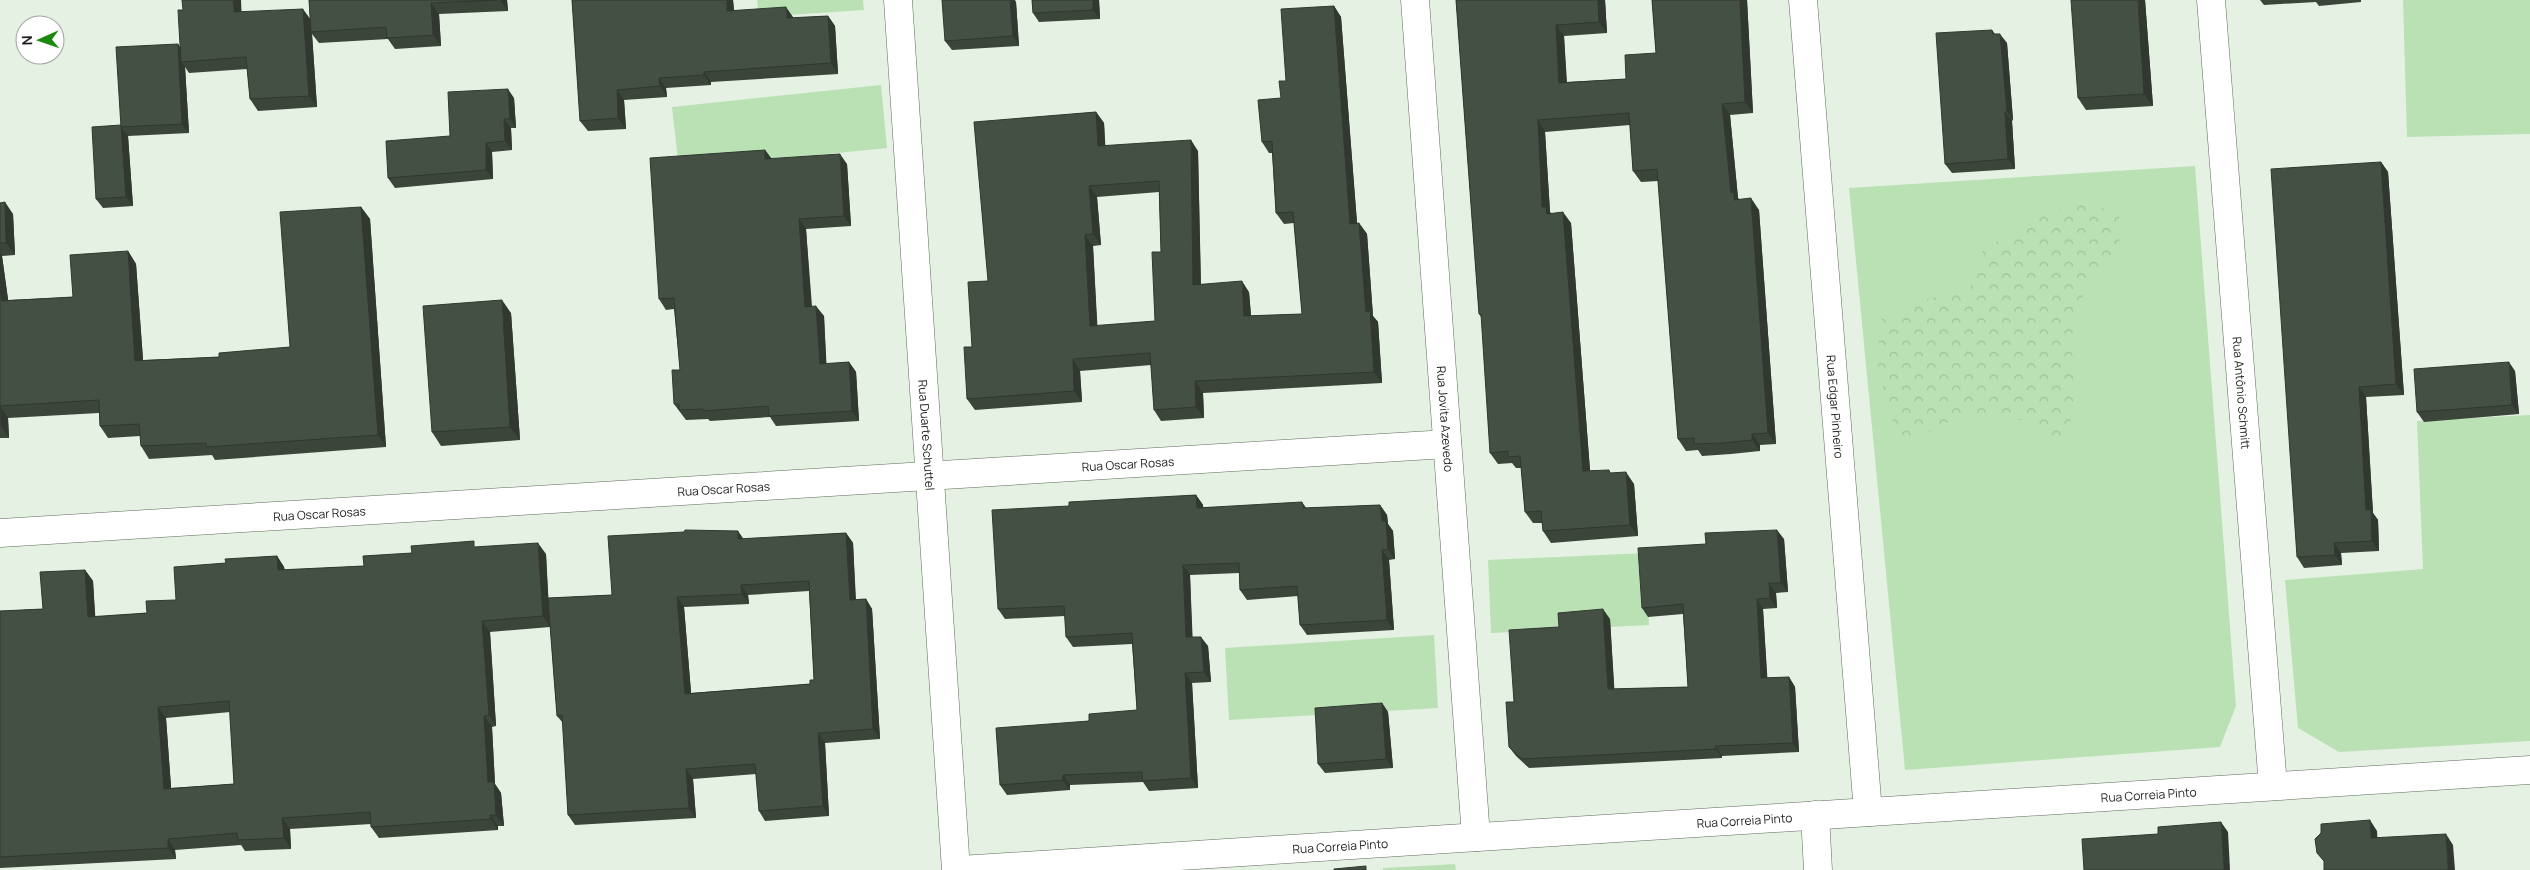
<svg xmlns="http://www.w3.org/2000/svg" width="2530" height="870" font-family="Manrope,sans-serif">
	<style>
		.green { fill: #b9e1b4 }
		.forest { fill: url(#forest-crowns) }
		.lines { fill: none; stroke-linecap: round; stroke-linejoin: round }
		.minor-casing { stroke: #606b5e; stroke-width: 29 }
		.minor { stroke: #fff; stroke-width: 28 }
		.wall { fill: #3b453a; fill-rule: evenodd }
		.shaded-wall { fill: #303830 }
		.building { fill: #455044; stroke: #303830; fill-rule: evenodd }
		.labels { text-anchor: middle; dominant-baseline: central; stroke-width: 5; stroke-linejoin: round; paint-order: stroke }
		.street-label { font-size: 12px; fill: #1b1f1a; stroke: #fff }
	</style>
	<defs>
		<pattern id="forest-crowns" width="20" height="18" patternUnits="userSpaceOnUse" patternTransform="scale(1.25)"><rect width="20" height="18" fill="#b9e1b4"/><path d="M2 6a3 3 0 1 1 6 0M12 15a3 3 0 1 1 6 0" fill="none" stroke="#9ec19a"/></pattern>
	</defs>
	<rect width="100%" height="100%" fill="#e5f1e3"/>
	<g class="green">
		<path d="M757,0H863L864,10L759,17Z"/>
		<path d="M2403,0H2530V134L2407,137Z"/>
		<path d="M881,85L887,148L679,169L672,107Z"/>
		<path d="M2195,166L2236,706L2220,747L1905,770L1849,188Z"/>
		<path d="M2530,415V741L2339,752L2298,728L2285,580L2423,569L2417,421Z"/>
		<path d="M1646,553L1649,625L1491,633L1488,560Z"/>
		<path d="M1434,635L1438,708L1229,720L1225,648Z"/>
		<path d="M1455,864L1456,870H1383V868Z"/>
	</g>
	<path class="forest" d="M2085,201L2119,215L2120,251L2085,289L2070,342L2077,383L2067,440L2053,448L2029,421L1993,417L1957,418L1910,441L1895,429L1878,367L1879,321L1916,301L1969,290L1983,250L2032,219Z"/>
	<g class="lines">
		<g class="minor-casing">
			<g id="minor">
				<path id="s1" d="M898,0L956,870"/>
				<path id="s2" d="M1415,0L1476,837"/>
				<path id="s3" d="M1803,0L1868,812"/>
				<path id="s4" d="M2211,0L2273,786"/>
				<path id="s5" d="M0,533L1447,444"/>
				<path d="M1815,815L1818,870"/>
				<path id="s6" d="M960,870L2530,770"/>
			</g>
		</g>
		<use href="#minor" class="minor"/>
	</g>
	<g class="wall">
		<path d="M309,0H507L508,11L439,14L441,46L395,49L388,39L319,43L312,34L317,107L258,111L250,99L247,69L189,73L185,67L189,133L128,136L133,206L103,208L96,199L121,125L178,44L180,47L183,10L242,12L310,18Z"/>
		<path d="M572,0H733L734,10L793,17V18L828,16L835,26L838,74L711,82V85L666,88L667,97L624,100L626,129L588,131L580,121Z"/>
		<path d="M1032,0H1099L1100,19L1039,22L1033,13Z"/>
		<path d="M1456,0H1605L1607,33L1564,36L1567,82L1626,79L1656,53L1652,0H1747L1753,113L1730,115L1738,198L1739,199L1759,210L1776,444L1760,445V451L1731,454L1702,456L1698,450L1686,451L1678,439L1658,181L1641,182L1633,171L1630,125L1545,132L1550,212L1551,213L1571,223L1590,471L1612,473L1634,484L1638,536L1551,543L1543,531L1542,523H1533L1525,512L1521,468H1516L1512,463L1498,464L1490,453L1482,318L1479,314Z"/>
		<path d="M2145,0L2153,106L2086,110L2078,98Z"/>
		<path d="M2260,0H2361V2L2319,6L2316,2L2264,5Z"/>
		<path d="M1016,2L1019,46L952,50L945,41Z"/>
		<path d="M1334,6L1341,17L1357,224L1359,223L1367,234L1373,316L1378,322L1382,383L1203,393L1204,418L1161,421L1154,410L1151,365L1080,371L1082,402L975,410L967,399L988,281L1096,112L1104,123L1105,146L1198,151L1201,284L1249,292L1251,316L1302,314L1294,223L1284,224L1276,213L1272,153H1269L1262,142L1281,98L1286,81ZM1159,192L1161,252L1155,321L1097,326L1093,246L1101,245L1097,197Z"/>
		<path d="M1992,30L1995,34L2007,43L2013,120L2012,121L2015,169L1952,173L1945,164Z"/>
		<path d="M514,98L516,128H511L512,150L492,152L493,179L395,188L388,178L450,136Z"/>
		<path d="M765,150L772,159L847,164L851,226L806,229L812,306L824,316L826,364L849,362L856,372L859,421L776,426L770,417L710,421L708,419L686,420L674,404L680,370L674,309L666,310L659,299Z"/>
		<path d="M2381,162L2388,172L2404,395L2366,397L2373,513L2378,520L2379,551L2341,553L2342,565L2304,568L2297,557Z"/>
		<path d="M0,203L13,214L15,255L2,256L8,300L73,297L128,251L136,264L143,360L219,357L290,347L361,207L370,219L386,447L215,460L212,455L149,459L141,446L140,436L108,438L100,426L99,413L8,418L9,438H0Z"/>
		<path d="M511,313L520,440L441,446L432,432Z"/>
		<path d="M2515,371L2519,414L2424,422L2417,412Z"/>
		<path d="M1196,495L1203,505V507L1306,508L1380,505L1387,515L1388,524L1393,531L1395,559L1389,560L1394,630L1307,635L1300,625L1298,596L1247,600L1240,590L1239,573L1190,575L1192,637L1208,646L1211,682L1192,683L1198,788L1149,791L1143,782L1070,785V790L1007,795L1000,785L1089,721L1137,710L1132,644L1073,647L1066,637L1065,616L1005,619L998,609L1069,506Z"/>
		<path d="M846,533L853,543L856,600L866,599L872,609L880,739L825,743L829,816L765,821L759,811L756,774L693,779L696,818L575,825L568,815L563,723L557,716L550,627L490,632L496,726L492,727L495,784L501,793L504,826H498V830L379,838L371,827V824L290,829L291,849L245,851L241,845L175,850L176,859L0,868V611L43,609L85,570L93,581L95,617L147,613L176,600L226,563L277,556L284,567L285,570L364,566L412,553L477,547L546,554L548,598L612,595L743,539ZM809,591L814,680L810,684L691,693L684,607L749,604L748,595ZM230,712L234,784L171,788L166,718Z"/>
		<path d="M1784,539L1788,592L1776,593L1777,608L1763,609L1767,678L1789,677L1795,687L1799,752L1722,756V758L1529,768L1516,756L1509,747L1514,702L1559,627L1610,619L1614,689L1688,687L1683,614L1648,617L1642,608Z"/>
		<path d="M1382,703L1388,712L1393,768L1325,773L1318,764Z"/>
	</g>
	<g class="shaded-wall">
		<path d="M233,0H241L242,24L234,12Z"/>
		<path d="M500,0H507L508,11Z"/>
		<path d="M727,0H733L735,21L727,11Z"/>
		<path d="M1010,0H1015L1016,2L1019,46L1013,36Z"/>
		<path d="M1093,0H1099L1100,19L1093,10Z"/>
		<path d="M1598,0H1605L1607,33L1599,22Z"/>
		<path d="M1740,0H1747L1753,113L1745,102Z"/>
		<path d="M2138,0H2145L2153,106L2144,94Z"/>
		<path d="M431,3L439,14L441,46L433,35Z"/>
		<path d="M1334,6L1341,17L1358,235L1350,224Z"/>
		<path d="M786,7L793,17L794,28L787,18Z"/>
		<path d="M303,9L311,20V32L312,34L317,107L309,96Z"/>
		<path d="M828,16L835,26L838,74L831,63Z"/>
		<path d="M1556,25L1564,36L1567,94L1559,83Z"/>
		<path d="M2000,34L2007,43L2013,120L2007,111Z"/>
		<path d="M178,44L184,53L181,62L185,67L189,133L182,124Z"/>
		<path d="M704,72L711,82V85L704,75Z"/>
		<path d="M659,78L666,88L667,97L660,86Z"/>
		<path d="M508,89L514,98L516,128L510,119Z"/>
		<path d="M617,90L624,100L626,129L618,118Z"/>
		<path d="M1722,104L1730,115L1738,198L1742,204L1734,200L1731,193Z"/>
		<path d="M1096,112L1104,123L1106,157L1098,146Z"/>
		<path d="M2005,112L2012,121L2015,169L2008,159Z"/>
		<path d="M504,119L511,128L512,150L505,141Z"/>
		<path d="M1538,120L1545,132L1550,212L1554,218L1555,225L1542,207Z"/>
		<path d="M121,127L128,136L133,206L126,197Z"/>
		<path d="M1191,140L1198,151L1201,296L1193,285Z"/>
		<path d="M486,143L492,152L493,179L486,170Z"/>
		<path d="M765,150L772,160L765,159Z"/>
		<path d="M840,154L847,164L851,226L844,216Z"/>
		<path d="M2381,162L2388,172L2404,395L2396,384Z"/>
		<path d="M1089,186L1097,197L1101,245L1093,234Z"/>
		<path d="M1751,198L1759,210L1776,444L1768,433Z"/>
		<path d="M5,202L13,214L15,255L6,243Z"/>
		<path d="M361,207L370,219L386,447L378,435Z"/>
		<path d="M1563,212L1571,223L1591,483L1583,471Z"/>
		<path d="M799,219L806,229L812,317L805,307Z"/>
		<path d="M1359,223L1367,234L1373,316L1378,322L1382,383L1374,372L1366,312Z"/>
		<path d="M1085,235L1093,246L1098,337L1090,326Z"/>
		<path d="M128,251L136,264L144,373L135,361Z"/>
		<path d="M0,252L2,256L10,313L2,301L0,289Z"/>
		<path d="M1242,281L1249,292L1252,327L1244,316Z"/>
		<path d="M502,300L511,313L520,440L510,427Z"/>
		<path d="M816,306L824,316L827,374L820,364Z"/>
		<path d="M1073,359L1080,371L1082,402L1074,391Z"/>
		<path d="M849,362L856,372L859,421L852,411Z"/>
		<path d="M2509,362L2515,371L2519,414L2512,405Z"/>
		<path d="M1195,381L1203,393L1204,418L1196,407Z"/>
		<path d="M2359,387L2366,397L2373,513L2378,520L2379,551L2372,541L2366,510Z"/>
		<path d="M0,406L8,418L9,438L1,426Z"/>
		<path d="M1752,434L1760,445V451L1752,440Z"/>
		<path d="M1626,472L1634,484L1638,536L1630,525Z"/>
		<path d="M1196,495L1203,505L1204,518L1197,508Z"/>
		<path d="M1302,502L1309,512L1303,508Z"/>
		<path d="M1380,505L1387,515L1388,524L1393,531L1395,559L1388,549L1382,521Z"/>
		<path d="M1777,530L1784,539L1788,592L1781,583Z"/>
		<path d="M738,531L745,541L738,539Z"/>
		<path d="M846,533L853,543L856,610L850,600Z"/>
		<path d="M538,543L546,554L550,627L543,616Z"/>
		<path d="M2334,543L2341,553L2342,565L2335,555Z"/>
		<path d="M1382,550L1389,560L1394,630L1387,620Z"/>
		<path d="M277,556L284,567L285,581L278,570Z"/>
		<path d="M1183,565L1190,575L1193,647L1186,637Z"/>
		<path d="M85,570L93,581L96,628L88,617Z"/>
		<path d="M1769,583L1776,593L1777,608L1770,598Z"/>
		<path d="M741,585L748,595L749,604L742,594Z"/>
		<path d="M677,597L684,607L692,704L685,694Z"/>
		<path d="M866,599L872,609L880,739L873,729Z"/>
		<path d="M1757,599L1763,609L1768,688L1761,678Z"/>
		<path d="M1603,609L1610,619L1615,699L1608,689Z"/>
		<path d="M482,621L490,632L496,726L489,715Z"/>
		<path d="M1201,637L1208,646L1211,682L1204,672Z"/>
		<path d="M1185,673L1192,683L1198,788L1191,778Z"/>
		<path d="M1789,677L1795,687L1799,752L1793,743Z"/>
		<path d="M1382,703L1388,712L1393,768L1386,759Z"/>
		<path d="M158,707L166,718L172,800L164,789Z"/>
		<path d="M484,716L492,727L495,784L501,793L504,826L496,815L488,782Z"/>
		<path d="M818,733L825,743L829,816L823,806Z"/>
		<path d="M1715,746L1722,756V758L1716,749Z"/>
		<path d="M686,769L693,779L696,818L689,808Z"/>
		<path d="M1063,775L1070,785V790L1063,780Z"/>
		<path d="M490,815L498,826V830L491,819Z"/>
		<path d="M282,818L290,829L291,849L284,838Z"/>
		<path d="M2370,820L2377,831L2378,849L2371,838Z"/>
		<path d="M2221,822L2228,832L2230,870H2224Z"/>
		<path d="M2446,834L2453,845L2455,870H2448Z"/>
		<path d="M168,839L175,850L176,859L168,848Z"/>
	</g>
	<g class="building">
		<path d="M182,0H233L234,12L303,9L309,96L250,99L246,57L181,62L178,10H183Z"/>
		<path d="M309,0H498L431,3L433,35L387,38L386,27L311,32Z"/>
		<path d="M572,0H727V11L786,7L787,18L828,16L831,63L704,72V75L659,78L660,86L617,90L618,118L580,121Z"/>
		<path d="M942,0H1010L1013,36L945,41Z"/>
		<path d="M1032,0H1093V10L1033,13Z"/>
		<path d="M1456,0H1598L1599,22L1556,25L1559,83L1626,79L1625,55L1656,53L1652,0H1740L1745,102L1722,104L1731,193L1734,192V200L1751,198L1768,433L1752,434V440L1724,443L1694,444V438L1678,439L1657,169L1633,171L1629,113L1538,120L1542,207H1546L1547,214L1563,212L1583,471L1609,470L1610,473L1626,472L1630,525L1543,531L1541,511L1525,512L1520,456L1508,457V451L1490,453L1481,314H1479Z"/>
		<path d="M2071,0H2138L2144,94L2078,98Z"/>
		<path d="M1334,6L1350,224L1359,223L1366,312L1370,311L1374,372L1195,381L1196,407L1154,410L1150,353L1073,359L1074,391L967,399L964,347H972L968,282L988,281L974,122L1096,112L1098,146L1191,140L1193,285L1242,281L1244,316L1302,314L1293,212L1276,213L1272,141L1262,142L1258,100L1281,98L1279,81H1286L1281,9ZM1159,181L1161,252H1152L1155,321L1090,326L1085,235L1093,234L1089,186Z"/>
		<path d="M1992,30L1993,34H2000L2007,111L2005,112L2008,159L1945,164L1936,33Z"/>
		<path d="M178,44L182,124L121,127L116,47Z"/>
		<path d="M508,89L510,119H504L505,141L486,143V170L388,178L386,141L450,136L448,92Z"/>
		<path d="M121,125L126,197L96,199L92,127Z"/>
		<path d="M765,150V159L840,154L844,216L799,219L805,307L816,306L820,364L849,362L852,411L769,416L768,406L703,411V409L679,410V404H674L672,370H680L674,298L659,299L650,158Z"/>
		<path d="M2381,162L2396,384L2359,387L2366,510H2371L2372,541L2334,543L2335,555L2297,557L2271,169Z"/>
		<path d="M5,202L6,243H0V203Z"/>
		<path d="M361,207L378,435L206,447V443L141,446L139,424L100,426L99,400L0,406V289L2,301L73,297L70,255L128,251L135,361L219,357V353L290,347L280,212Z"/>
		<path d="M502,300L510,427L432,432L423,306Z"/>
		<path d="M2509,362L2512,405L2417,412L2414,369Z"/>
		<path d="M1196,495L1197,508L1302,502L1303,508L1380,505L1382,521H1386L1388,549L1382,550L1387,620L1300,625L1297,586L1240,590L1239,563L1183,565L1186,637H1201L1204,672L1185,673L1191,778L1142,781V772L1063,775V780L1000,785L996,728L1089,721V714L1137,710L1132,633L1066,637L1064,606L998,609L992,510L1069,506V502Z"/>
		<path d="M685,530L738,531V539L846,533L850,600L866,599L873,729L818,733L823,806L759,811L755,764L686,769L689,808L568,815L562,715L557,716L548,598L612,595L608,536L684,532ZM809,581L814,680H810V684L685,694L677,597L742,594L741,585Z"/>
		<path d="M1777,530L1781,583H1769L1770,598L1757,599L1761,678L1789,677L1793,743L1715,746L1716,749L1522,759L1509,747L1506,702H1514L1509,630L1559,627L1558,613L1603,609L1608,689L1688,687L1683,604L1642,608L1638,548L1706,544L1705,533Z"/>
		<path d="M474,541V547L538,543L543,616L482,621L489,715L484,716L488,782H494L496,815H490L491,819L371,827L370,812L282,818L284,838L238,840L237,833L168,839V848L0,857V611L43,609L40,572L85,570L88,617L147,613L146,601L176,600L174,567L226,563L225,559L277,556L278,570L364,566L363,556L412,553L411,546ZM229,701L234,784L164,789L158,707Z"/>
		<path d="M1382,703L1386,759L1318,764L1315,708Z"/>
		<path d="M2370,820L2371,838L2446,834L2448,870H2324V861L2317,853L2315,839L2321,833V824Z"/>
		<path d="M2221,822L2224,870H2084L2082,839L2158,834V827Z"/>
		<path d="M1366,866V870H1334V869Z"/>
	</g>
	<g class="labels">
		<g class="street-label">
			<text stroke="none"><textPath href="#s4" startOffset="394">Rua Antônio Schmitt</textPath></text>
			<text stroke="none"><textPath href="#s3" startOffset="408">Rua Edgar Pinheiro</textPath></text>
			<text stroke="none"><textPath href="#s2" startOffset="420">Rua Jovita Azevedo</textPath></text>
			<text stroke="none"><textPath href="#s1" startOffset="436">Rua Duarte Schuttel</textPath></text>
			<text stroke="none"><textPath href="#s5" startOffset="1130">Rua Oscar Rosas</textPath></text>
			<text stroke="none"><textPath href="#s5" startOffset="725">Rua Oscar Rosas</textPath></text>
			<text stroke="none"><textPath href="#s5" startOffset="320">Rua Oscar Rosas</textPath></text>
			<text stroke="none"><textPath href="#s6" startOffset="1191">Rua Correia Pinto</textPath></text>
			<text stroke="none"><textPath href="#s6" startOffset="786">Rua Correia Pinto</textPath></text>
			<text stroke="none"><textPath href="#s6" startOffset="381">Rua Correia Pinto</textPath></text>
		</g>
	</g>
	<g transform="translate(40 40) rotate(268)"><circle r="24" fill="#ffffff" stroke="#a4a5a3"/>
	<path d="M0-4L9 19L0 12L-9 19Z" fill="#1c8b0d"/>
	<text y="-8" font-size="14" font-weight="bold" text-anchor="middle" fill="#1b1f1a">N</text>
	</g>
</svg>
